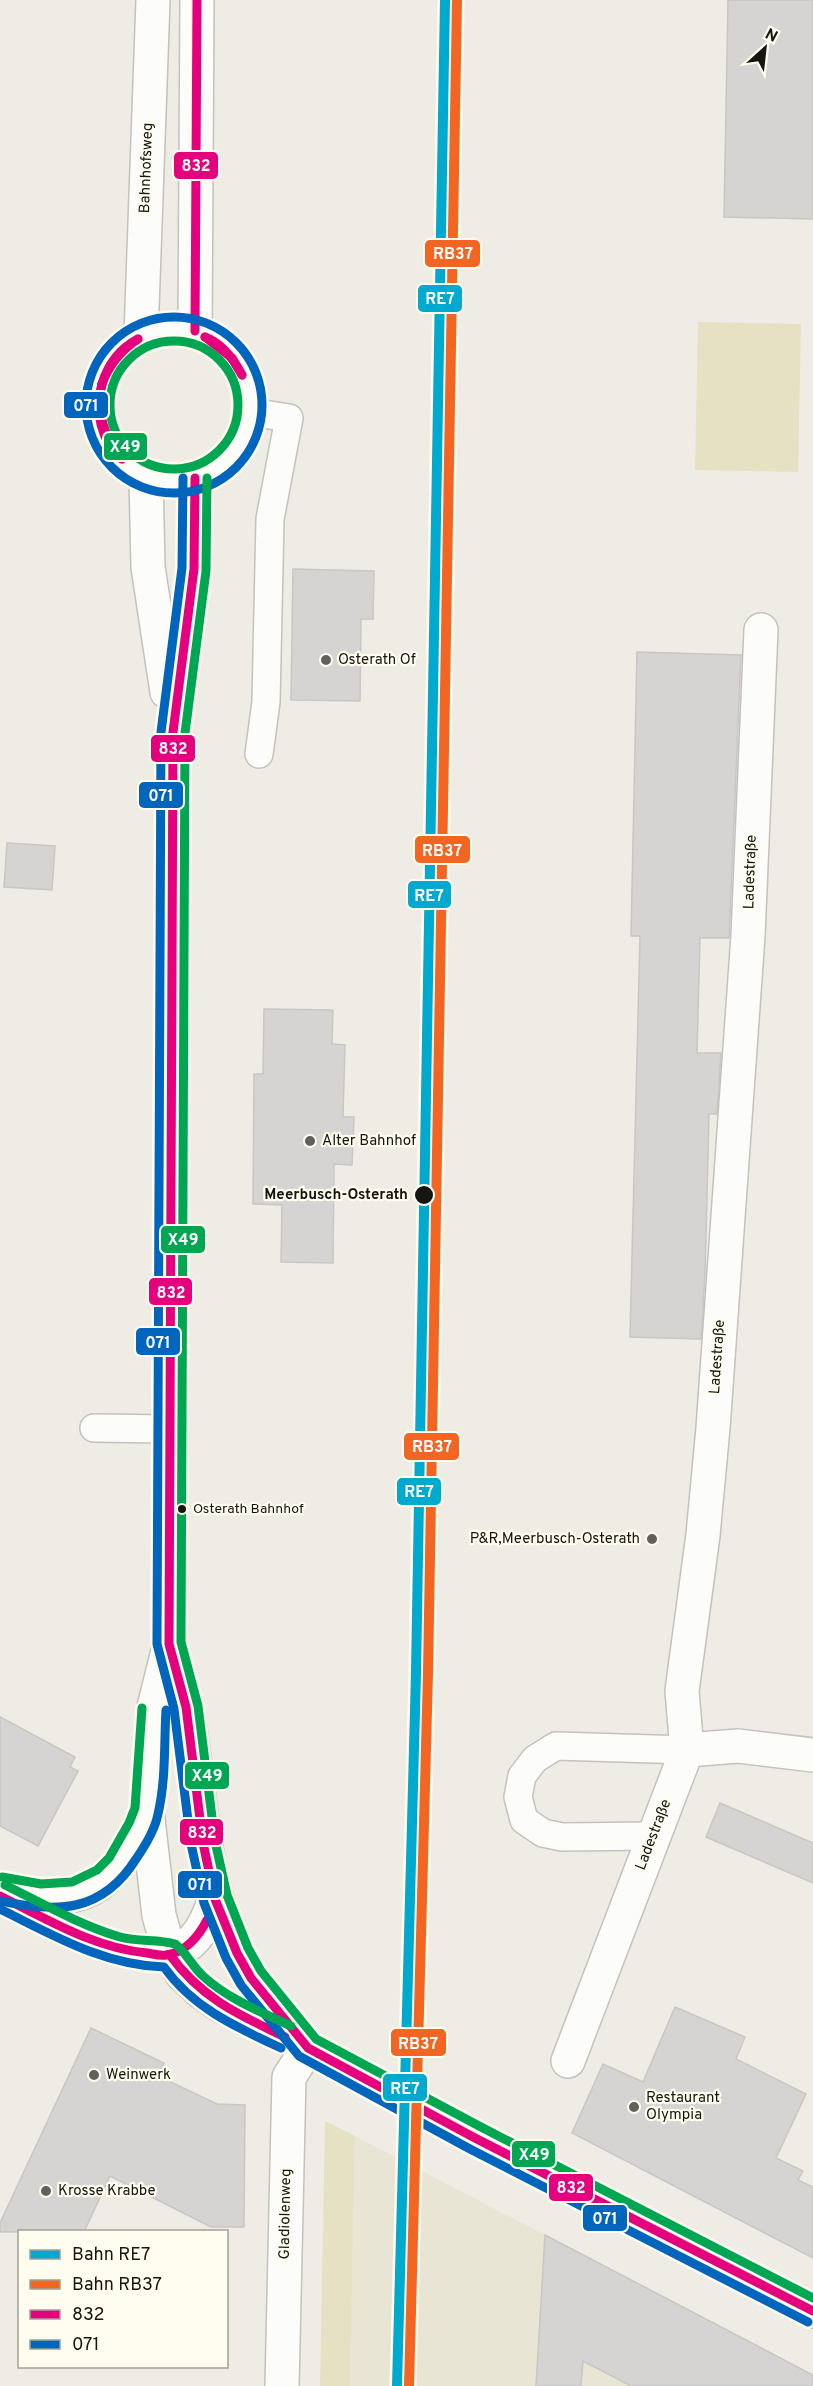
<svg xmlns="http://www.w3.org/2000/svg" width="813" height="2386" font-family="Overpass,sans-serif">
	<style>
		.built { fill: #e8e5d4 }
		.green { fill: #e6e1c3 }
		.building { fill: #d6d4d2; stroke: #c9c6c5; stroke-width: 1.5 }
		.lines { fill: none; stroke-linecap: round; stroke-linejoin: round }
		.service-casing { stroke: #c3c2bb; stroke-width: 30 }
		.minor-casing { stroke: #c3c2bb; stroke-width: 36 }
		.secondary-casing { stroke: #c3c2bb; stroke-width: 36 }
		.service { stroke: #fcfcfb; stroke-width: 27 }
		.minor { stroke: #fcfcfb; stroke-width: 33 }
		.secondary { stroke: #fcfcfb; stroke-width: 33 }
		.bus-1-casing { stroke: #fffdf0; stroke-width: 14 }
		.bus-2-casing { stroke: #fffdf0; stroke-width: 14 }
		.bus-3-casing { stroke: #fffdf0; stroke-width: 14 }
		.bus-1 { stroke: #e5007d; stroke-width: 9 }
		.bus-2 { stroke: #0065bd; stroke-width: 9 }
		.bus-3 { stroke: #00a651; stroke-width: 9 }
		.rail-1-casing { stroke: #fffdf0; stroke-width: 15 }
		.rail-2-casing { stroke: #fffdf0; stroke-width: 15 }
		.rail-1 { stroke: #00a9ce; stroke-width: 10 }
		.rail-2 { stroke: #f26522; stroke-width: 10 }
		.poi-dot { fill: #62605a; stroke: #fffdf0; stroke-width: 2 }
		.stop-dot { fill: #16150f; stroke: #fffdf0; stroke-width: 2 }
		.labels { text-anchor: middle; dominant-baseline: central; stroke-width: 4.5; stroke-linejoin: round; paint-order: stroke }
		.bus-label { font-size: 14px; fill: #16150f; stroke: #fffdf0; text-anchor: start }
		.street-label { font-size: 15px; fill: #16150f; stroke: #fffdf0 }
		.poi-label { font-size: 15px; fill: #16150f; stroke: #fffdf0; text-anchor: start }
		.stop-label { font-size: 15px; font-weight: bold; fill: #16150f; stroke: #fffdf0; text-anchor: end }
		.line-badge { stroke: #fffdf0; stroke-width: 2 }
		.badge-label { font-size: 16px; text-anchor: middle; font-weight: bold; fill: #fff }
	</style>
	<rect width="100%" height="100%" fill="#eeece4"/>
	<path class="built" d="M355,2136L813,2375V2386H350Z"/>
	<g class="green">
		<path d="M698,322L801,324L798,472L695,470Z"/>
		<path d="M325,2121L355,2136L350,2386H320Z"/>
	</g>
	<g class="building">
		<path d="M728,0H813V219L724,217Z"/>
		<path d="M293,569L374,571L373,619H361L360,701L291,700Z"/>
		<path d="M637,652L741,655L729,938H700L697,1053H721L717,1114H709L705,1275L701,1339L630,1337L640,936H631Z"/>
		<path d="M7,843L55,846L52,890L4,887Z"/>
		<path d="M264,1009L333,1010L332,1044L345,1045L343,1117H354L352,1165L334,1164L333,1263L281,1262L282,1205L253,1204L254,1074H263Z"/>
		<path d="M0,1717L75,1757L70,1767L78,1771L38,1846L0,1826Z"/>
		<path d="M720,1803L813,1843V1883L706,1837Z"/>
		<path d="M675,2007L745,2037L736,2059L806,2094L776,2158L803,2171L798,2180L813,2187V2258L572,2133L603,2064L643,2082Z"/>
		<path d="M91,2028L164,2063L158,2076L217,2104L245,2105L244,2227H211L110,2176L84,2232H0V2223Z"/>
		<path d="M545,2235L813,2375V2386H631L583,2361L581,2386H536Z"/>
	</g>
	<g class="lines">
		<g class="service-casing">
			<g id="service">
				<path d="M251,412L289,418L270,519L266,702L259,754"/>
				<path d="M94,1428L170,1429"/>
				<path d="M654,1836L562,1837L543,1833L524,1820L518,1797L522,1776L535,1759L556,1746L687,1750"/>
			</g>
		</g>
		<g class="minor-casing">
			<g id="minor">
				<path d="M687,1750L738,1746L813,1755"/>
				<path d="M13,1892C95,1910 115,1880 147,1811"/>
				<path d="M0,1896C48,1919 99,1952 153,1954C159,1954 166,1956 171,1954C197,1945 207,1922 215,1899"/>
				<path d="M568,2061L687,1750L682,1691L703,1535L713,1428L748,936L761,630"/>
				<path d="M282,2386L289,2077L308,2048"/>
			</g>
		</g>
		<g class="secondary-casing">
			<g id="secondary">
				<circle cx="174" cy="405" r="76"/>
				<path d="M195,331L197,0"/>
				<path d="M141,336L153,0"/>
				<path d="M146,476L148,567L167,692"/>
				<path d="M195,478L194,569L173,732L169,1644C175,1665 181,1685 186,1706C202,1789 199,1874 237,1952C254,1988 283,2018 308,2048"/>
				<path d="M169,1647L154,1707L147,1811L159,1915L170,1955L182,1974L200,1991L220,2005L308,2048L475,2138L813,2311"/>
			</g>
		</g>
		<use href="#service" class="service"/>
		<use href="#minor" class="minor"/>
		<use href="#secondary" class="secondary"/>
		<g class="bus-1-casing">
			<g id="bus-1">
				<path d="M195,331L197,0"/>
				<path d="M205,337C222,343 234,360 242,375"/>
				<path d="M205,337L232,358L242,375"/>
				<path d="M102,384C95,411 105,439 122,459"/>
				<path d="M102,384C94,410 101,442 122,459"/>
				<path d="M102,384C108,364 119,349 138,339"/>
				<path d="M102,384C109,365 120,351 138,339"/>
				<path d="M195,478L194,569L173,732L169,1644L186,1707L203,1843L215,1899L237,1953L251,1978L308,2048L475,2138L813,2311"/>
				<path d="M0,1896C47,1919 94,1948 147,1953C153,1954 160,1956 166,1955C185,1953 199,1936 207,1920"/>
				<path d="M170,1955C201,1998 239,2015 285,2037"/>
			</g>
		</g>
		<g class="bus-2-casing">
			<g id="bus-2">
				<circle cx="174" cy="405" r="88"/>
				<path d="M183,478L182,568L161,732L157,1644L174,1709L191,1844L204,1903L226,1958L241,1985L299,2056L470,2149L808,2322"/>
				<path d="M0,1901C57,1913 102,1913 136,1859C145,1846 155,1830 158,1814C166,1780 164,1744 166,1710"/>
				<path d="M0,1909C53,1935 103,1965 164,1967C193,2008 236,2027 281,2048"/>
			</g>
		</g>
		<g class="bus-3-casing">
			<g id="bus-3">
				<circle cx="174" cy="405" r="64"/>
				<path d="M207,478L206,571L185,733L181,1642L198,1706L215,1841L227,1895L248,1948L261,1971L316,2039L481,2127L813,2298"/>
				<path d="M2,1877L41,1884L72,1882L97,1870L109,1858L129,1823L135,1808L142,1708"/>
				<path d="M5,1885C43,1904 80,1925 120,1937C138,1942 158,1939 175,1944C186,1952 192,1966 203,1976C228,1999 261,2012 291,2026"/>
			</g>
		</g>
		<use href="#bus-1" class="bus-1"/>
		<use href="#bus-2" class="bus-2"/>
		<use href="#bus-3" class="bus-3"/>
		<g class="rail-1-casing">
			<path id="rail-1" d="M397,2386L416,1673L445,0"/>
		</g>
		<g class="rail-2-casing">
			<path id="rail-2" d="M409,2386L428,1673L457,0"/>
		</g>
		<use href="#rail-1" class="rail-1"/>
		<use href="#rail-2" class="rail-2"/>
	</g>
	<g class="poi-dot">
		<circle cx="326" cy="660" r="6"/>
		<circle cx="310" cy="1141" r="6"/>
		<circle cx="652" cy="1539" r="6"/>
		<circle cx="94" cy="2075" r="6"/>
		<circle cx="634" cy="2107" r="6"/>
		<circle cx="46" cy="2191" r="6"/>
	</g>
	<g class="stop-dot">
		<circle cx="424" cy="1195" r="10"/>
		<circle cx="182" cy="1509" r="5"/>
	</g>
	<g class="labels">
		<g class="bus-label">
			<text x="193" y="1509">Osterath Bahnhof</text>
		</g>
		<g class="street-label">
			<text transform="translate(147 168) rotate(-88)">Bahnhofsweg</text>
			<text transform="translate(751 872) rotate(-88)">Ladestraße</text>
			<text transform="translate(718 1357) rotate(-86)">Ladestraße</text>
			<text transform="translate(654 1835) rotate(-69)">Ladestraße</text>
			<text transform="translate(286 2214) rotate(-89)">Gladiolenweg</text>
		</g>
		<g class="poi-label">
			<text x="338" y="660">Osterath Of</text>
			<text x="322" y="1141">Alter Bahnhof</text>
			<text x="640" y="1539" text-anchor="end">P&amp;R,Meerbusch-Osterath</text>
			<text x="106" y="2075">Weinwerk</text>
			<text x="646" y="2098">Restaurant<tspan x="646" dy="17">Olympia</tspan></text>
			<text x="58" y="2191">Krosse Krabbe</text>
		</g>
		<g class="stop-label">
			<text x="408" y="1195">Meerbusch-Osterath</text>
		</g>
	</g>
	<g class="line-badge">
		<rect x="173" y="151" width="46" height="29" rx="6" fill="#e5007d"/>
		<rect x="424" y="239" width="57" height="29" rx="6" fill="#f26522"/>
		<rect x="417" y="284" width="46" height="29" rx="6" fill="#00a9ce"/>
		<rect x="63" y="391" width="46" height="28" rx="6" fill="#0065bd"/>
		<rect x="103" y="432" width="45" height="29" rx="6" fill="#00a651"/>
		<rect x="150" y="734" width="46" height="29" rx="6" fill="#e5007d"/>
		<rect x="138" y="781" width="46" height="28" rx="6" fill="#0065bd"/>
		<rect x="414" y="835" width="57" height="29" rx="6" fill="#f26522"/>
		<rect x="407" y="880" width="45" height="29" rx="6" fill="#00a9ce"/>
		<rect x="160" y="1225" width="46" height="29" rx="6" fill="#00a651"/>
		<rect x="148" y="1277" width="45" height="29" rx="6" fill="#e5007d"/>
		<rect x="135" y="1327" width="46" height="29" rx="6" fill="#0065bd"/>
		<rect x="403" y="1432" width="57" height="29" rx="6" fill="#f26522"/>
		<rect x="396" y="1477" width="46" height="29" rx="6" fill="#00a9ce"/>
		<rect x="184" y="1761" width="46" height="29" rx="6" fill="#00a651"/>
		<rect x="179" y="1818" width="45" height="28" rx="6" fill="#e5007d"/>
		<rect x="177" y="1870" width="46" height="29" rx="6" fill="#0065bd"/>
		<rect x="390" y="2028" width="57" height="29" rx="6" fill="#f26522"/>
		<rect x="382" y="2073" width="46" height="29" rx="6" fill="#00a9ce"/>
		<rect x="511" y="2140" width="45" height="28" rx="6" fill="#00a651"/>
		<rect x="548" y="2173" width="46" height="29" rx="6" fill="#e5007d"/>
		<rect x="582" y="2204" width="46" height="28" rx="6" fill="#0065bd"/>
	</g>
	<g class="badge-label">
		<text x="196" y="171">832</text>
		<text x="453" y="259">RB37</text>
		<text x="440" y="304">RE7</text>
		<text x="86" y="411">071</text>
		<text x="125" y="452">X49</text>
		<text x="173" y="754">832</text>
		<text x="161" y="801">071</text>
		<text x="442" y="856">RB37</text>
		<text x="429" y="901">RE7</text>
		<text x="183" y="1245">X49</text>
		<text x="171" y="1298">832</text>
		<text x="158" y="1348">071</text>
		<text x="432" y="1452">RB37</text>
		<text x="419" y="1497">RE7</text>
		<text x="207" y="1781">X49</text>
		<text x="202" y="1838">832</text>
		<text x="200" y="1890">071</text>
		<text x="418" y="2049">RB37</text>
		<text x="405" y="2094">RE7</text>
		<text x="534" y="2160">X49</text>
		<text x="571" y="2193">832</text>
		<text x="605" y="2224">071</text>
	</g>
	<rect x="18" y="2230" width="210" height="138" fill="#fffdf0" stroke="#a2a096" stroke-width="1.5"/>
	<rect x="30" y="2250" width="30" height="9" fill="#00a9ce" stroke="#a2a096" stroke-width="1.5"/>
	<text x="72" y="2260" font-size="18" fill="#16150f">Bahn RE7</text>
	<rect x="30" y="2280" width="30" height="9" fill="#f26522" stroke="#a2a096" stroke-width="1.5"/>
	<text x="72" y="2290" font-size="18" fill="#16150f">Bahn RB37</text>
	<rect x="30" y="2310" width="30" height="9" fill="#e5007d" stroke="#a2a096" stroke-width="1.5"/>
	<text x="72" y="2320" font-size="18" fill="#16150f">832</text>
	<rect x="30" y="2340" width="30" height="9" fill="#0065bd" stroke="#a2a096" stroke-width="1.5"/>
	<text x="72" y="2350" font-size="18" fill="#16150f">071</text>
	<g transform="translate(765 48) rotate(27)" stroke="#fffdf0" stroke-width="4.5" paint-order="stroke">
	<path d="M0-4.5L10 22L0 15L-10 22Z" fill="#16150f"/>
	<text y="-9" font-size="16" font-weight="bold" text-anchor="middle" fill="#16150f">N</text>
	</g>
</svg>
